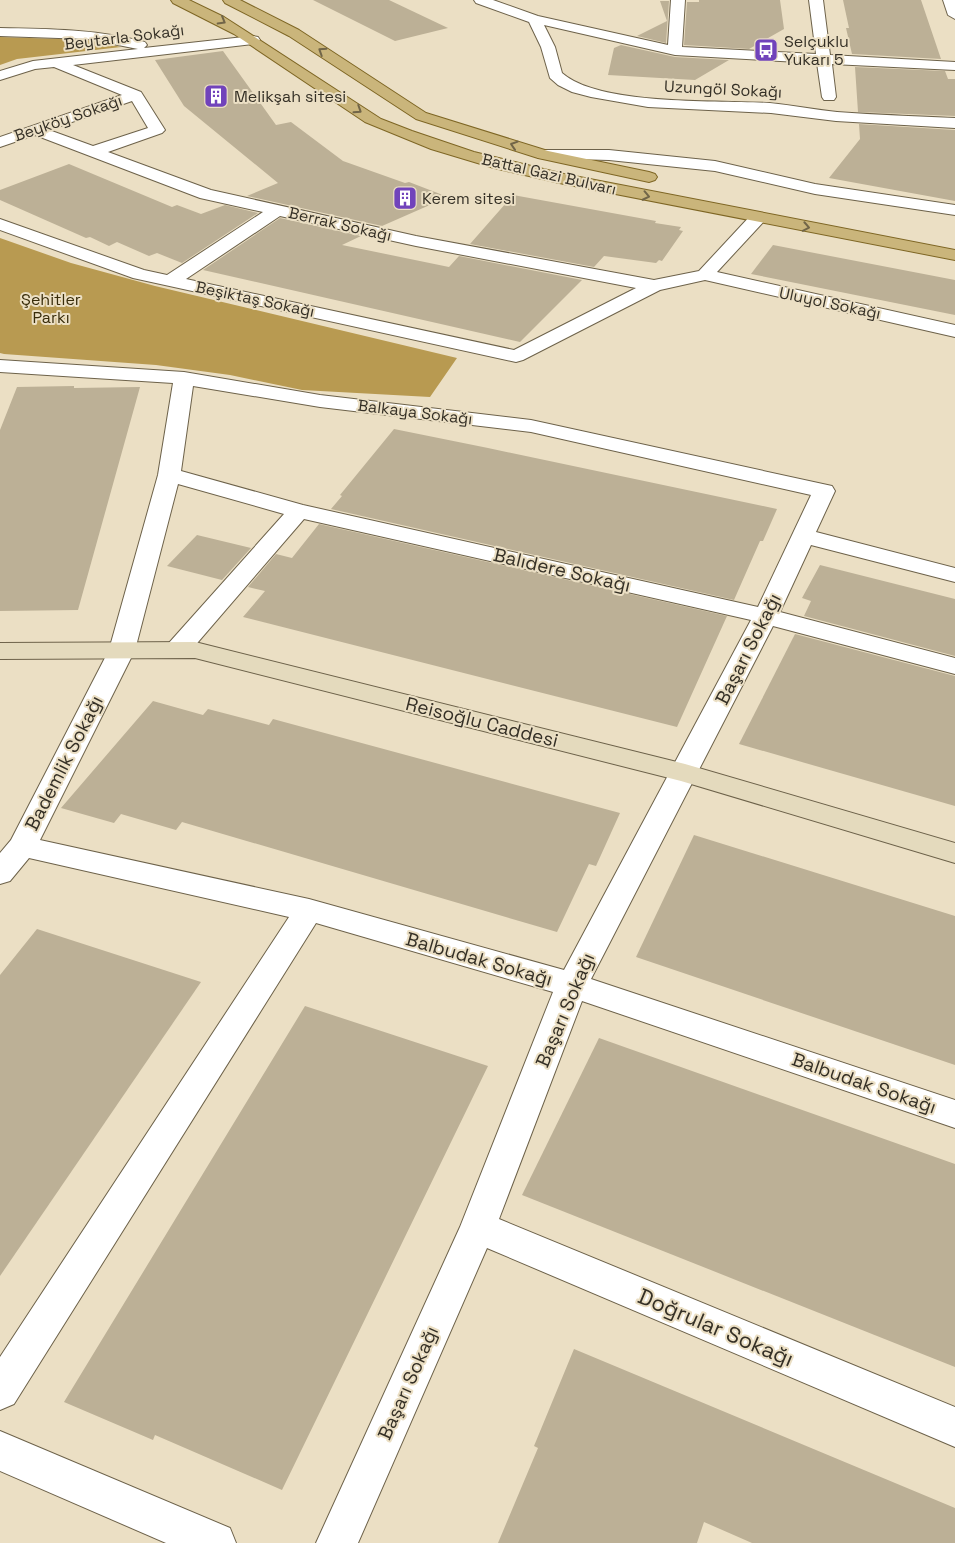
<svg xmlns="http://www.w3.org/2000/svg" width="955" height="1543" font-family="'Space Grotesk',sans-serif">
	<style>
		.forest { fill: #b89a51 }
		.building { fill: #bcb096 }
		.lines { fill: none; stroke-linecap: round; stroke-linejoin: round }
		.street-casing { stroke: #6d624a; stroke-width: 2 }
		.secondary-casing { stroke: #6d624a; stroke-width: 2 }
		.primary-casing { stroke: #7e6624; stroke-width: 2 }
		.street { fill: #fff; fill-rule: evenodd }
		.secondary { fill: #e4dabd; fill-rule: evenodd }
		.primary { fill: #cab57b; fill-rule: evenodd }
		.oneway { stroke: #716548 }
		.labels { text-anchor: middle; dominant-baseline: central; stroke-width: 4; stroke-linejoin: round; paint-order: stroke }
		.far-street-label { font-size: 16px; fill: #353026; stroke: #ebdfc4 }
		.far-poi-label { font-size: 16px; fill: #353026; stroke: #ebdfc4; text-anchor: start }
		.far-park-label { font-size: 16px; fill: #382c0a; stroke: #ebdfc4 }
		.street-label { font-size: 19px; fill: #353026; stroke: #ebdfc4 }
		.near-street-label { font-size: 22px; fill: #353026; stroke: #ebdfc4 }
	</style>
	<rect width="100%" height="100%" fill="#ebdfc4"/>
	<g class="forest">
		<path d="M0,37L88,40L121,47L17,59L0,65Z"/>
		<path d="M0,238L71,263L155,286L457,358L430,397L302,390L230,375L156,365L4,354L0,353Z"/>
	</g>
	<g class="building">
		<path d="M313,0H389L448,28L395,41Z"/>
		<path d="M699,0H780L784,29L749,49L684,45L687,2H699Z"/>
		<path d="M843,0H921L941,59L852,54L846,28H849Z"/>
		<path d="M660,1H669L666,43L637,36L667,21Z"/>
		<path d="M621,45L675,57L729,60L695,80L608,75L614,48Z"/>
		<path d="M223,51L276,125L291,122L343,161L405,183L409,182L448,197L382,226L247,196L278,183L184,106L155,60Z"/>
		<path d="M855,67L945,71L948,79H955V116L858,112Z"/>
		<path d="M859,124L955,130V201L829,178L860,139Z"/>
		<path d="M69,164L172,207L177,205L201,214L225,205L258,213L182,263L157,253L149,256L117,242L109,246L90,237L86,238L0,200V190Z"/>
		<path d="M513,195L656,221L655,223L681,227L679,230L683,231L662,261L659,260L656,263L604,256L594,267L470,244Z"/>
		<path d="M280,218L361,236L342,245L449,267L459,256L582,280L520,342L203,270Z"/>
		<path d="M773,245L955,280V315L751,274Z"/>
		<path d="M74,386V388L140,387L78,610L0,611V430L17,387Z"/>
		<path d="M394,429L488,448L777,509L763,541H760L734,600L331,509L342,496L340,495Z"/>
		<path d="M319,524L727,616L677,727L243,617L265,591L248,587L276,554L292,558Z"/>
		<path d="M197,535L251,548L222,580L167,566Z"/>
		<path d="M820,565L955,599V656L804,616L811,601L802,598Z"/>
		<path d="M795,634L955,676V806L739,744Z"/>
		<path d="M153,701L203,715L208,709L269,725L273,719L620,813L596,866L589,864L557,932L182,822L176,830L121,814L114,823L61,808Z"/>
		<path d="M694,835L955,916V1065L636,957Z"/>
		<path d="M37,929L201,982L0,1276V975Z"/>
		<path d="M305,1006L488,1066L282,1490L155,1435L153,1440L64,1402Z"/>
		<path d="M599,1038L955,1164V1367L522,1195Z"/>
		<path d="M574,1349L955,1508V1543H752L704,1522L697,1543H498L538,1448L534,1446Z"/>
	</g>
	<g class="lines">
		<g class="street-casing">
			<g id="street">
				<path d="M474,0H493L538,16L668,45L671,0H685L682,47L816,54L809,0H823L830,55L955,62V70L832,64L836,97L834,100H824L822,97L817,63L675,55L544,25L555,47L562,73C599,106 719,100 770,103C792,105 815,110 837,112C877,115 916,116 955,118V128L836,121L771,113L648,107L591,97L572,92L558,85L550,78L541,47L529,22L476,3Z"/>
				<path d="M943,0H955V19L948,15Z"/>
				<path d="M0,28C49,29 97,29 145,42L147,45L144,48L253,36L258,37L260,40L253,44L73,65L141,92L165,130L162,133L108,152L211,190L416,236L654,280L699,271L752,214L758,213L764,214L767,218L717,272L955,325V337L705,280L660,290L523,360L516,362L133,278L0,230V219L144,270L167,275L263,212L200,198L35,135L0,147V137L122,95L54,67L35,69L0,80V71L33,61L138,49L88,39L0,36ZM132,101L148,128L93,146L49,130ZM280,216L416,246L636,288L514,350L186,279Z"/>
				<path d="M544,150H609L715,161L815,184L955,205V215L815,194L715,171L609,160L538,158L536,155L538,152Z"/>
				<path d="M0,360L184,372L320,395L531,420L832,486L835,491L816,532L955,568V582L811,545L780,612L955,658V674L773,626L591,979L955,1100V1128L582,1001L499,1219L955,1407V1447L487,1248L358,1543H316L460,1227L553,992L316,923L14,1404L0,1410V1357L289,917L29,858L10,881L0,884V853L11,840L109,650L158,475L173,383L0,372ZM193,386L320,407L531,432L811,495L758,607L303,505L181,471ZM178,484L284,514L168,644L164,650L168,656L177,658L186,656L304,519L751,620L564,970L309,899L40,840L135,650Z"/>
				<path d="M0,1431L230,1528L236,1543H166L0,1471Z"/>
			</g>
		</g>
		<g class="secondary-casing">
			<path id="secondary" d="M195,642L685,764L955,843V863L681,781L195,658L0,659V643Z"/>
		</g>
		<g class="primary-casing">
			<g id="primary">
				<path d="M171,0H189L224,17L381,119L412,131L474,152L564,174L955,250V260L564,184L494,168L431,149L365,122L234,34L173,3Z"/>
				<path d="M223,0H240L299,30L426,113L548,151L649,172L655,174L657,177L655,180L649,182L538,158L416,119L289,36L225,3Z"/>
			</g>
		</g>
		<use href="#street" class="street"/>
		<use href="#secondary" class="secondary"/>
		<use href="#primary" class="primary"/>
	</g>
	<defs><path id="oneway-chevron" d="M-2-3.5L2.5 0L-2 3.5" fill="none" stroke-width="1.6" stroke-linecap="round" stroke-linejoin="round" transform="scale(1.25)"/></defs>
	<g class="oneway">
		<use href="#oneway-chevron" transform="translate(222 21) rotate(30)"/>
		<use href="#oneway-chevron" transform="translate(322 51) rotate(-147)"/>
		<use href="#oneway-chevron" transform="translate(358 110) rotate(33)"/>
		<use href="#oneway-chevron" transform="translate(514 145) rotate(-162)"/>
		<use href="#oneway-chevron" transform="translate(646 196) rotate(12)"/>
		<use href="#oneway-chevron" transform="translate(806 227) rotate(11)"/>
	</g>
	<defs>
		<g id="bus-square" transform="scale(1.25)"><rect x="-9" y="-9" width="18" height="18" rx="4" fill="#7143bb" stroke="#ebdfc4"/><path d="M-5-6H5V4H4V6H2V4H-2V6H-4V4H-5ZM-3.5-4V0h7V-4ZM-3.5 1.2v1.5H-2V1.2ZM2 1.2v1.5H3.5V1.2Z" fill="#fff"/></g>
		<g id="building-square" transform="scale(1.25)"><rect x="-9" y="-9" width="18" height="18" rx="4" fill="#7143bb" stroke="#ebdfc4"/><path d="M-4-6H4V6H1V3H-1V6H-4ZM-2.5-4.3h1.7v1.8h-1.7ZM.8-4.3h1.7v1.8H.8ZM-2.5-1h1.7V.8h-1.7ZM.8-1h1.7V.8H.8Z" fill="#fff"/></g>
	</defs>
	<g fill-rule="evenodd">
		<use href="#bus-square" x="766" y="50"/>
		<use href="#building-square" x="216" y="96"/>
		<use href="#building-square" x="405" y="198"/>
	</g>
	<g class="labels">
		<g class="far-street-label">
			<text transform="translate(124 37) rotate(-7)">Beytarla Sokağı</text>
			<text transform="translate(723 89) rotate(3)">Uzungöl Sokağı</text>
			<text transform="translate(68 118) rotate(-19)">Beyköy Sokağı</text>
			<text transform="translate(549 174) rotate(13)">Battal Gazi Bulvarı</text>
			<text transform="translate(340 224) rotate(13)">Berrak Sokağı</text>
			<text transform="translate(255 299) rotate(12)">Beşiktaş Sokağı</text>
			<text transform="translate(830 303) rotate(12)">Uluyol Sokağı</text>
			<text transform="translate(415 412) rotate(7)">Balkaya Sokağı</text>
		</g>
		<g class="far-poi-label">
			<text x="784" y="41">Selçuklu<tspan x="784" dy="18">Yukarı 5</tspan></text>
			<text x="234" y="96">Melikşah sitesi</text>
			<text x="422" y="198">Kerem sitesi</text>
		</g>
		<g class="far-park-label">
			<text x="51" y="299">Şehitler<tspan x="51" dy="18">Parkı</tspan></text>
		</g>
		<g class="street-label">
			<text transform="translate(562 570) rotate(13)">Balıdere Sokağı</text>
			<text transform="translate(748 649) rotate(-63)">Başarı Sokağı</text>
			<text transform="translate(482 722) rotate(14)">Reisoğlu Caddesi</text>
			<text transform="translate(64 763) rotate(-63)">Bademlik Sokağı</text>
			<text transform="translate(479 959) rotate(16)">Balbudak Sokağı</text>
			<text transform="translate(565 1010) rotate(-67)">Başarı Sokağı</text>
			<text transform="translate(864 1083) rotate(19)">Balbudak Sokağı</text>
			<text transform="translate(408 1383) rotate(-66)">Başarı Sokağı</text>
		</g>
		<g class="near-street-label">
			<text transform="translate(716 1327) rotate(23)">Doğrular Sokağı</text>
		</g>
	</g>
</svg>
